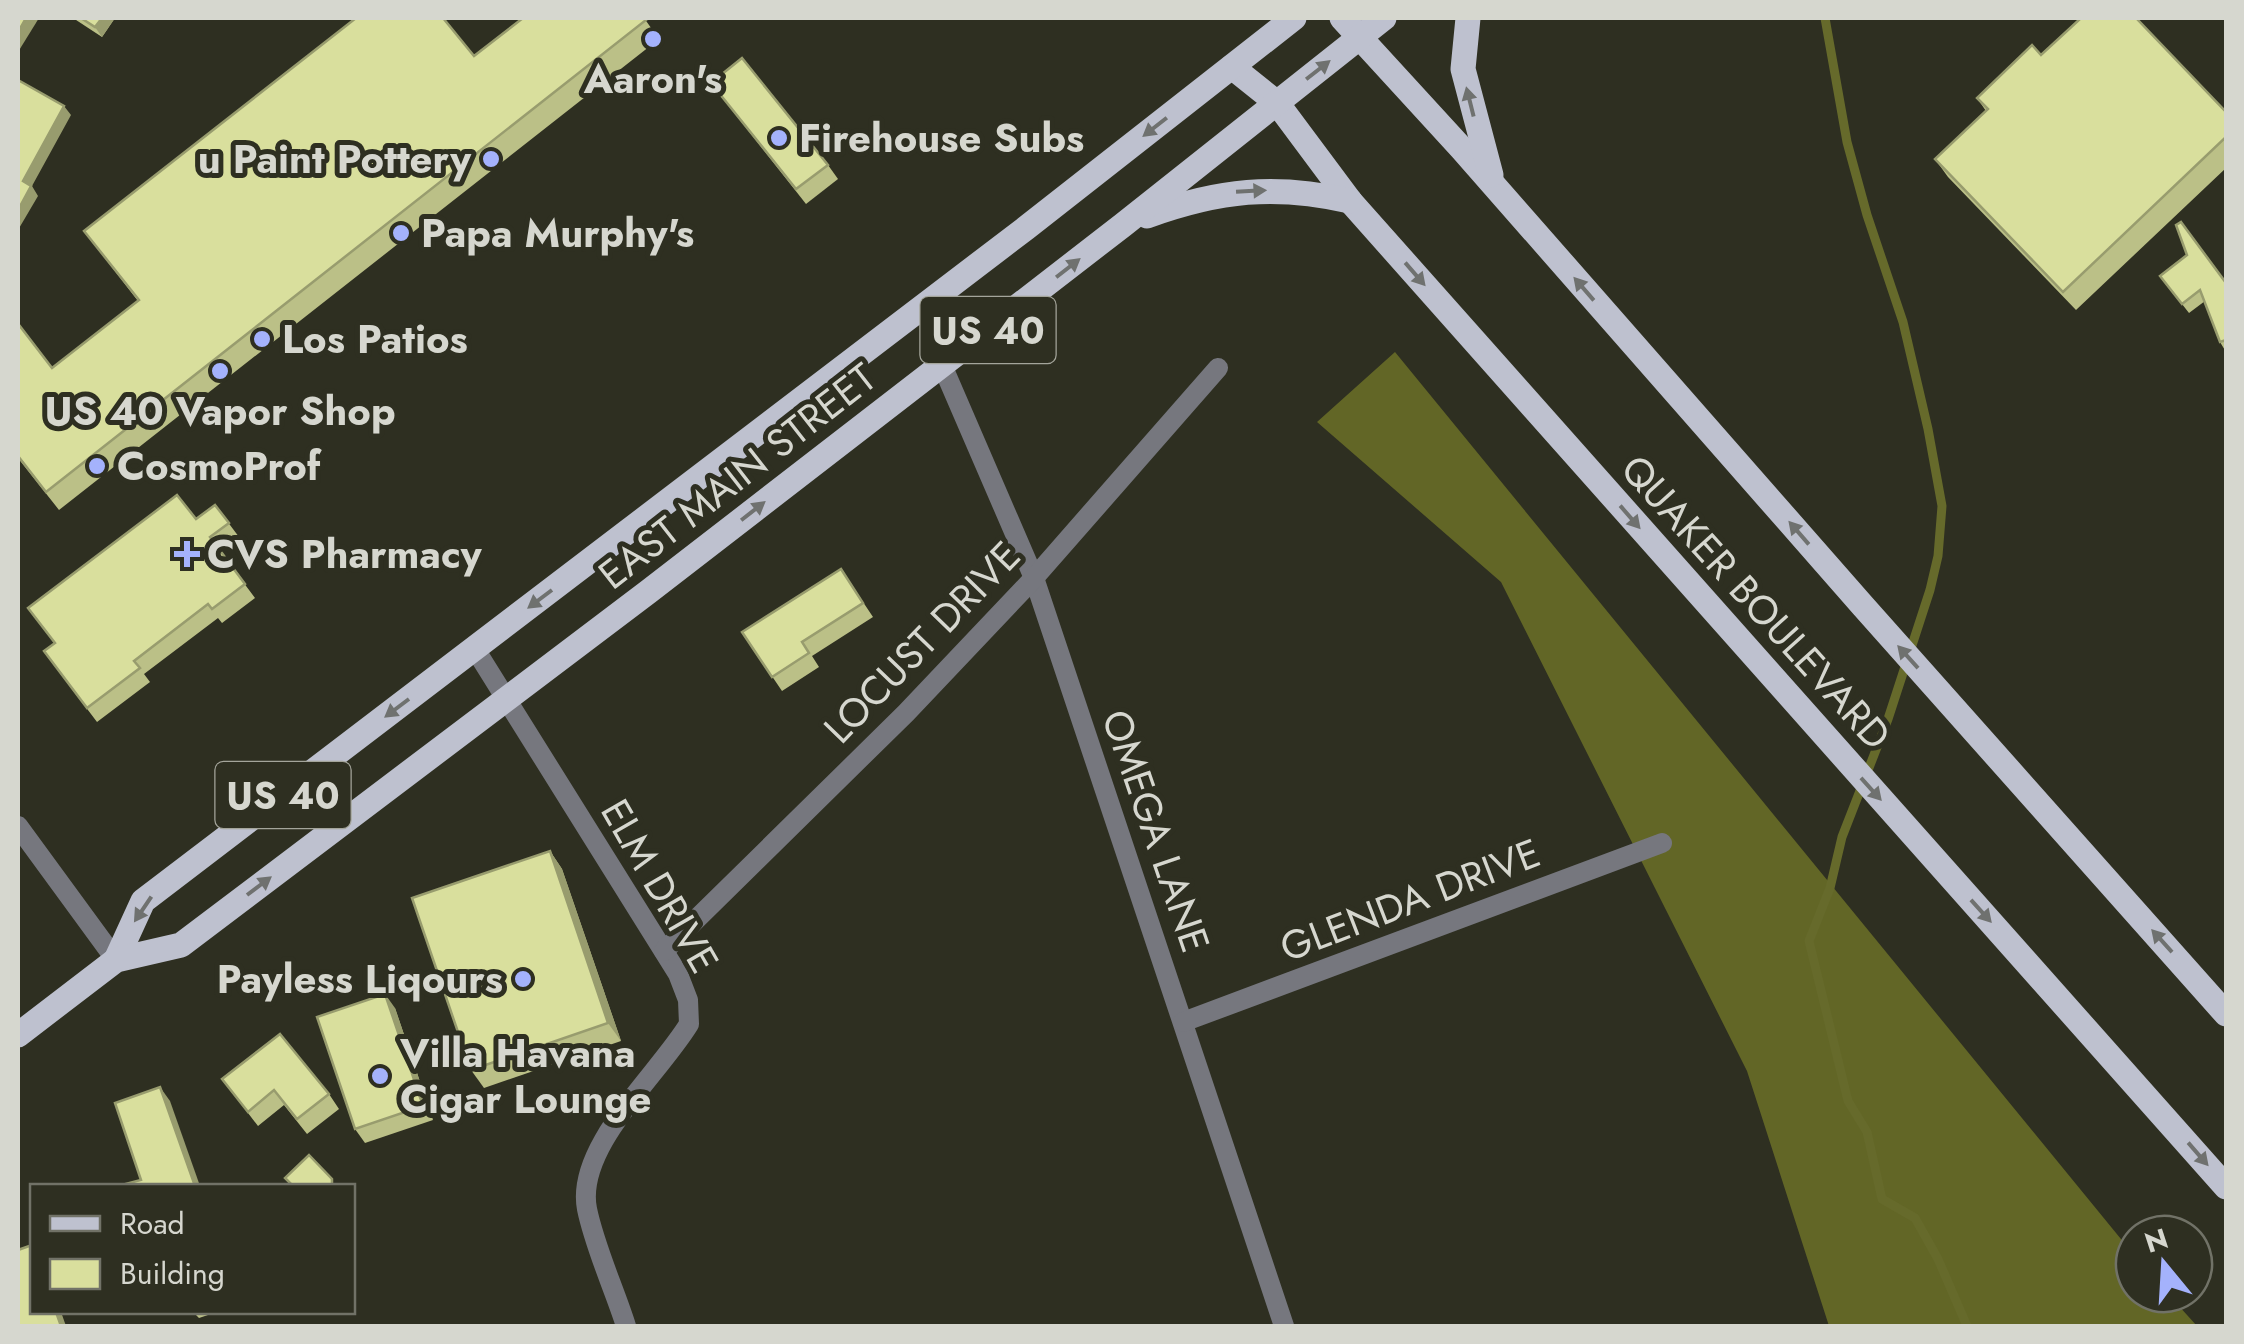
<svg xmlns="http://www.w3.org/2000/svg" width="2244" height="1344" font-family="Jost,sans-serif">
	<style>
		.forest { fill: #626626 }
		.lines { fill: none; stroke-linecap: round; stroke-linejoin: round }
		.stream { stroke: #666a2b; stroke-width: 9 }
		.minor { stroke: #76777e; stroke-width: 20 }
		.primary { stroke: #bec1cf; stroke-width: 25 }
		.wall { fill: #bbc087 }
		.shaded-wall { fill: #989c6e }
		.building { fill: #d9df9d; stroke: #989c6e; stroke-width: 2.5 }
		.oneway { fill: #6f716f }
		.poi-dot { fill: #a4b2fc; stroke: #2e2f21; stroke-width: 4 }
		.labels { text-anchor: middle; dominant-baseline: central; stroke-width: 10; stroke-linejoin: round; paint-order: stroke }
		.shield { fill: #2e2f21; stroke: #a4a59b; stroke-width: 2.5 }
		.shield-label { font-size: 38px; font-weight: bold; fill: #d6d7cf }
		.poi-label { font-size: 40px; font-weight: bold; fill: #d6d7cf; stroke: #2e2f21; text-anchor: start }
		.street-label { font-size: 40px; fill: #d6d7cf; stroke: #2e2f21 }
	</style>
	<rect width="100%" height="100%" fill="#2e2f21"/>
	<path class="forest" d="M1395,352L2134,1255V1294H2168L2197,1326H1829L1747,1071L1501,582L1317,422Z"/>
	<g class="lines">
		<path class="stream" d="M1825,18L1847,142L1867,215L1903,322L1928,429L1942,506L1938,556L1930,590L1888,719L1842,837L1830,888L1809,941L1848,1101L1867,1132L1882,1199L1915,1218L1938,1259L1967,1326"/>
		<g class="minor">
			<path d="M942,365L1034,578L1284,1326"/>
			<path d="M475,649L678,974L688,1000L689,1024C658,1075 575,1147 587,1209C595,1248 614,1288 626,1326"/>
			<path d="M18,826L116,960"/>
			<path d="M664,951L906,713L1034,578L1218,368"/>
			<path d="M1183,1022L1662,843"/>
		</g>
		<g class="primary">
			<path d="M1342,18L1462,149L1863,606L2226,1014"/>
			<path d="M1468,18L1463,69L1491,175"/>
			<path d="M1232,67L1277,103L1350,201L2226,1187"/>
			<path d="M1147,216C1219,190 1275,184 1350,201"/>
			<path d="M116,960L143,901L1026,228L1294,18"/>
			<path d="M18,1035L116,960L181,945L648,592L1123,225L1384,18"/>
		</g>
	</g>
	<g class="wall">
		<path d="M73,18H115L102,37Z"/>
		<path d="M644,18L659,39L59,510L18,458V326L52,368L138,301L84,231L474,56Z"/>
		<path d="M2041,55L2226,112V168L2076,310L1948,177L1935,159L1986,111L1977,98Z"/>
		<path d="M711,83L828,165L838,179L806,204Z"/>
		<path d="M2160,276L2226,283V352L2220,342L2205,301L2189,313Z"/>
		<path d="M215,505L239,537L220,551L255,598L222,623L218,618L144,674L150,682L97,722L54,665L196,519Z"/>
		<path d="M841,569L873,617L812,656L819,667L782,691L742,632Z"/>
		<path d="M550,851L562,869L621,1041L484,1088L471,1070Z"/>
		<path d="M395,1008L433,1120L365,1143L355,1129Z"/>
		<path d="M222,1079L329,1094L339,1109L307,1134L284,1105L258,1126Z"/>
		<path d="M193,1312H217L199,1318Z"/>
	</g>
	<g class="shaded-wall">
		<path d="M26,18H39L18,52V32Z"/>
		<path d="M102,18H115L102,37L95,27Z"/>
		<path d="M64,106L71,115L32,186L38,196L18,230V210L23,181Z"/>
		<path d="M550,851L562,869L621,1041L608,1023Z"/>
		<path d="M385,994L395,1008L433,1120L423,1106Z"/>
		<path d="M160,1087L170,1101L200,1186H195Z"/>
		<path d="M56,1312H61L66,1326H61Z"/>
	</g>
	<g class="building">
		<path d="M18,18H26L18,32Z"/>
		<path d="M81,18H102L95,27Z"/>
		<path d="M356,18H443L474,56L523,18H644L646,20L46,492L18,456V326L19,325L52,368L139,300L84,231Z"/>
		<path d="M2081,18H2136L2226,112V137L2063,292L1935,159L1988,109L1977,98L2032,45L2041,55Z"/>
		<path d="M742,58L828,165L796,189L711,83Z"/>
		<path d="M18,80L64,106L23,181L31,186L18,210Z"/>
		<path d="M2181,222L2226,283V340L2220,342L2200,290L2182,304L2160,276L2187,255L2176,225Z"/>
		<path d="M177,495L196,519L215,505L229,523L210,537L245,584L212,609L208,604L134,661L140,668L87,708L44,651L55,643L28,608Z"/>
		<path d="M841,569L863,603L802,642L809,653L772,677L742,632Z"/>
		<path d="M550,851L608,1023L471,1070L412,898Z"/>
		<path d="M385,994L423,1106L355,1129L317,1017Z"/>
		<path d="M280,1034L329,1094L297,1119L274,1090L248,1112L222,1079Z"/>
		<path d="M160,1087L195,1186H123L122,1185L141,1180L115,1103Z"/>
		<path d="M309,1155L332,1179V1186H293L285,1178Z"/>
		<path d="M32,1245V1312H56L61,1326H18V1250Z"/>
	</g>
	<defs><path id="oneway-solid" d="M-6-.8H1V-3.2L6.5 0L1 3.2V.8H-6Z" transform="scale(2.5)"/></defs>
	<g class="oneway">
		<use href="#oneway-solid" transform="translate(1318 70) rotate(-38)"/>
		<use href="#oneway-solid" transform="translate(1470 102) rotate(-104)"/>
		<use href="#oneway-solid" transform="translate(1155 127) rotate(142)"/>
		<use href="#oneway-solid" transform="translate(1251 191) rotate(-3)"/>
		<use href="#oneway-solid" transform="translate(1068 268) rotate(-38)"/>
		<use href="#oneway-solid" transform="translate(1415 274) rotate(49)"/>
		<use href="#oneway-solid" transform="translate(1584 289) rotate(-131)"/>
		<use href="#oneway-solid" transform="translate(753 511) rotate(-38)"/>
		<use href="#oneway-solid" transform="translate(1630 517) rotate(49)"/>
		<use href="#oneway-solid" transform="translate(1799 533) rotate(-131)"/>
		<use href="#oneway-solid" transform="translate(540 599) rotate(143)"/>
		<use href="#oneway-solid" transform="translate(1908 657) rotate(-132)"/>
		<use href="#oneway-solid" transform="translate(397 708) rotate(143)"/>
		<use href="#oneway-solid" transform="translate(1871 789) rotate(48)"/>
		<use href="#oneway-solid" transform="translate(259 886) rotate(-37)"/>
		<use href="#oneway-solid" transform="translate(143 909) rotate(124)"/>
		<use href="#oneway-solid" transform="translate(1981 911) rotate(48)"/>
		<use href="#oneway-solid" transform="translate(2162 941) rotate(-132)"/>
		<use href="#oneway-solid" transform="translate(2198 1154) rotate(49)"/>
	</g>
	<g class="poi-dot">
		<circle cx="653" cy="39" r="10"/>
		<circle cx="779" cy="138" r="10"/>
		<circle cx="491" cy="159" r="10"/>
		<circle cx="401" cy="233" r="10"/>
		<circle cx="262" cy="339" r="10"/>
		<circle cx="220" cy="371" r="10"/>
		<circle cx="97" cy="466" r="10"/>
		<path d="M182 539h10v10h10v10h-10v10h-10v-10h-10v-10h10z"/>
		<circle cx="523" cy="979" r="10"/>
		<circle cx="380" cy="1076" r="10"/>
	</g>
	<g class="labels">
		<g class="shield">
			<rect x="920.5" y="297" width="135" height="66" rx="8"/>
			<rect x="215.5" y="762" width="135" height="66" rx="8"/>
		</g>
		<g class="shield-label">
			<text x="988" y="330">US 40</text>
			<text x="283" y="795">US 40</text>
		</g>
		<g class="poi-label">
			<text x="653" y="79" text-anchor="middle">Aaron's</text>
			<text x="799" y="138">Firehouse Subs</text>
			<text x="471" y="159" text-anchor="end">u Paint Pottery</text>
			<text x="421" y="233">Papa Murphy's</text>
			<text x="282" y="339">Los Patios</text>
			<text x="220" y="411" text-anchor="middle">US 40 Vapor Shop</text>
			<text x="117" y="466">CosmoProf</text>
			<text x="207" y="554">CVS Pharmacy</text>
			<text x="503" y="979" text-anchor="end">Payless Liqours</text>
			<text x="400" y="1053">Villa Havana<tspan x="400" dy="46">Cigar Lounge</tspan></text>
		</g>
		<g class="street-label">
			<text transform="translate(737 476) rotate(-38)">EAST MAIN STREET</text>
			<text transform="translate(1756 602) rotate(48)">QUAKER BOULEVARD</text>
			<text transform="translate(922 642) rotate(-46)">LOCUST DRIVE</text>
			<text transform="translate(1156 831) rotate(71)">OMEGA LANE</text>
			<text transform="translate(660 886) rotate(60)">ELM DRIVE</text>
			<text transform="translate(1410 900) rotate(-21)">GLENDA DRIVE</text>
		</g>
	</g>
	<rect width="2244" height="1344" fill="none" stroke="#d6d7cf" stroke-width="40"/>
	<rect x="30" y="1184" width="325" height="130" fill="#2e2f21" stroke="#717267" stroke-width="2.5"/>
	<rect x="50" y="1216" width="50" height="15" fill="#bec1cf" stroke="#717267" stroke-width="2.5"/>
	<text x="120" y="1234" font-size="30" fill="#d6d7cf">Road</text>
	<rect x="50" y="1259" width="50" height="30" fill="#d9df9d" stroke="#717267" stroke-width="2.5"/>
	<text x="120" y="1284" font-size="30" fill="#d6d7cf">Building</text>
	<g transform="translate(2164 1264) rotate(342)"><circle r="48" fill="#2e2f21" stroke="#717267" stroke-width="2.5"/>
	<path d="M0-8L18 38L0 25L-18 38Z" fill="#a4b2fc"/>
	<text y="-15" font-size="28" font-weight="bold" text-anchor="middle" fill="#d6d7cf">N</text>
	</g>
</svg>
